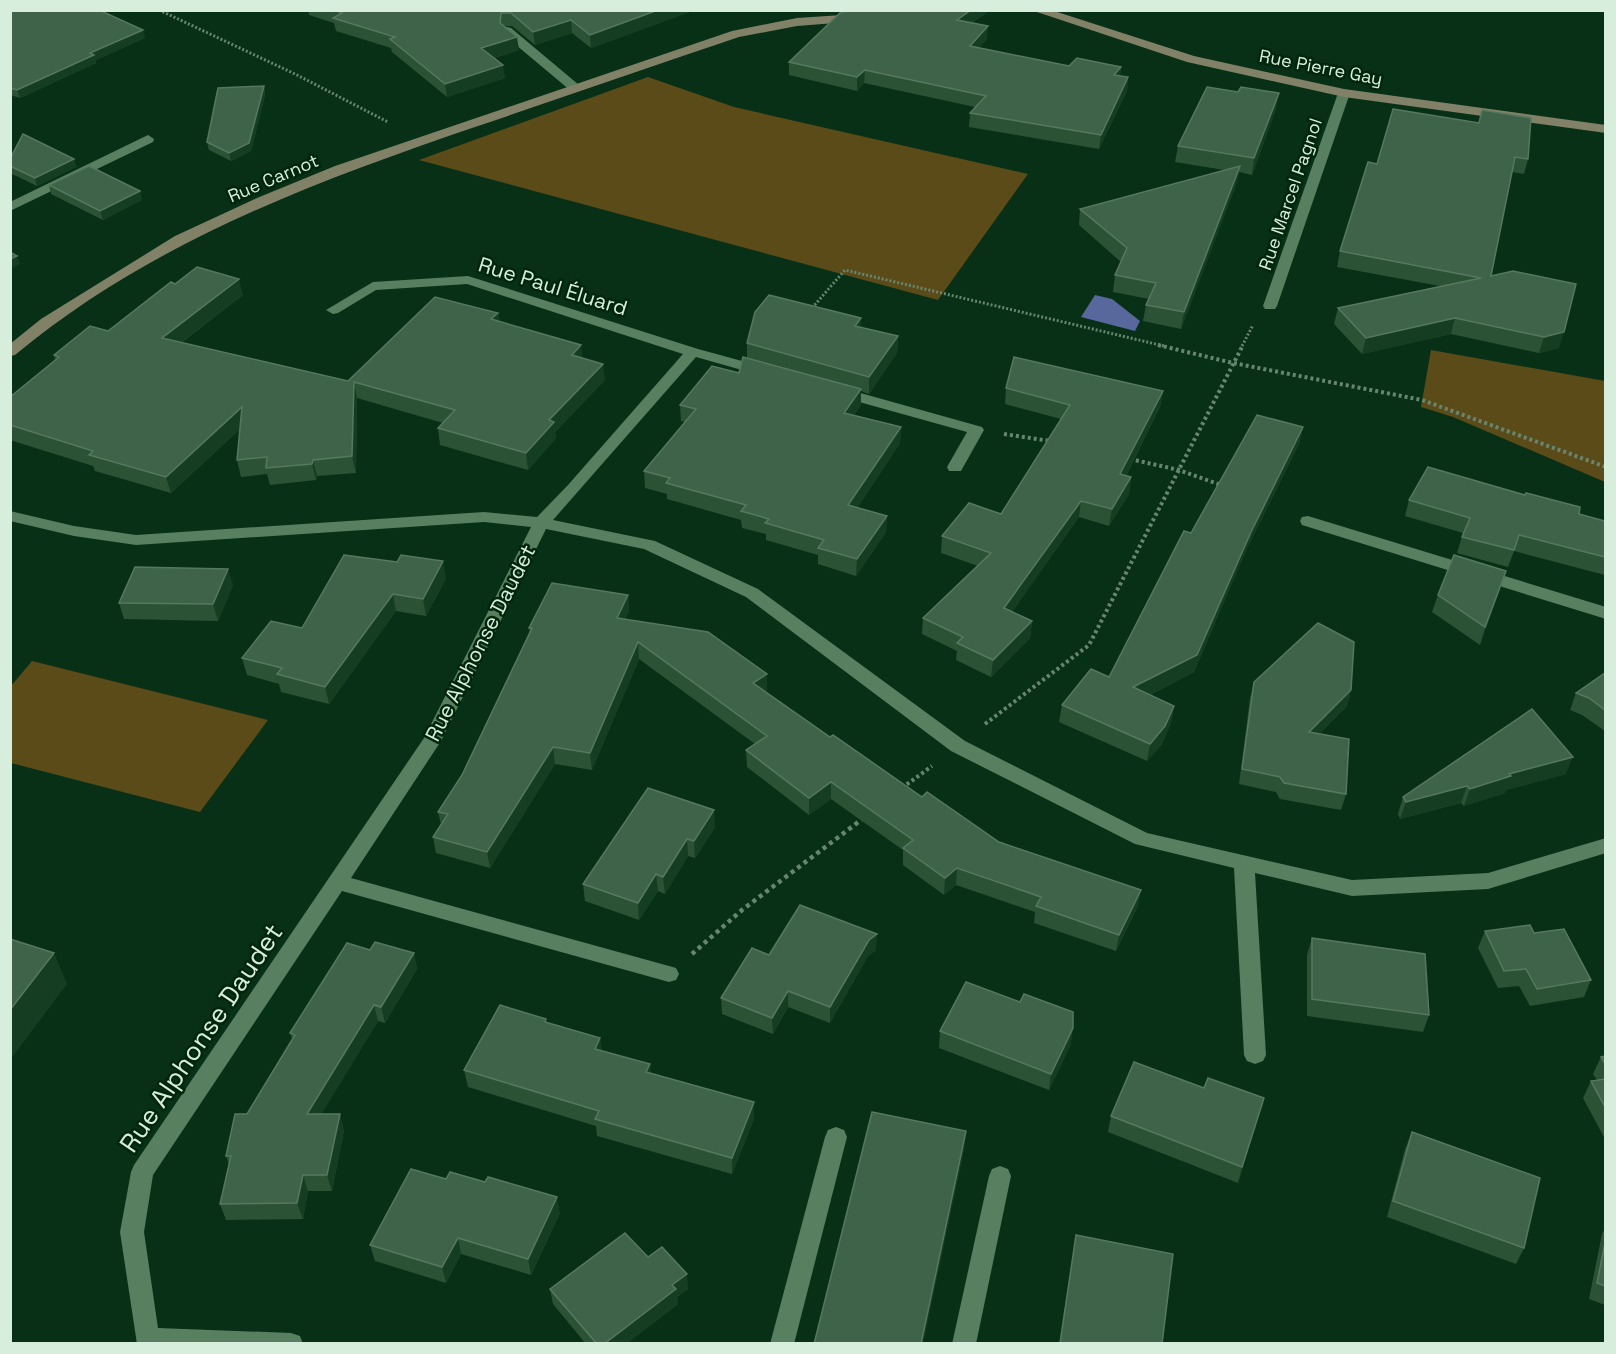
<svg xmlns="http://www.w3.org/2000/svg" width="1616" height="1354" font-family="'Space Grotesk',sans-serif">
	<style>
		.green { fill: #5b4b19 }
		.water { fill: #58689d }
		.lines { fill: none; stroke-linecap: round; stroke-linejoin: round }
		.path-far2 { stroke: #668670; stroke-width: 3; stroke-dasharray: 2 2; stroke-linecap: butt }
		.path-far1 { stroke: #668670; stroke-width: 4; stroke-dasharray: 3 3; stroke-linecap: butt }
		.path { stroke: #668670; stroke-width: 4.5; stroke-dasharray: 4 4; stroke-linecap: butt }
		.lane { fill: #577f60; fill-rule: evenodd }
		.street { fill: #577f60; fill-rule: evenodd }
		.secondary { fill: #818167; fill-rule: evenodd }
		.wall { fill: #2c5236 }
		.shaded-wall { fill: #153d22 }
		.building { fill: #3e6348; stroke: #56785f; stroke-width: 1.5 }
		.labels { text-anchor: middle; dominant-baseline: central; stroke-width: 5; stroke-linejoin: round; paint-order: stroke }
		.far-street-label { font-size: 18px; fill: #d8eedc; stroke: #00260c }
		.street-label { font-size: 21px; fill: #d8eedc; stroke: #00260c }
		.near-street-label { font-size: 26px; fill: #d8eedc; stroke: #00260c }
	</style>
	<rect width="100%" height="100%" fill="#073016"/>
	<g class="green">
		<path d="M648,77L734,107L1028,174L938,300L419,160Z"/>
		<path d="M1431,350L1605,381V482L1453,417L1421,407Z"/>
		<path d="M32,661L268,720L200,812L11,763V686Z"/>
	</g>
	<path class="water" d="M1095,295L1112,299L1140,321L1135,331L1081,317Z"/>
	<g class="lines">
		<g class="path-far2">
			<path d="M159,10L295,74L388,122"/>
			<path d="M812,308L845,270L1164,346"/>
			<path d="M1242,346L1253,325"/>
		</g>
		<g class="path-far1">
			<path d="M1158,345L1233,363L1422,400L1606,467"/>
			<path d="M1004,434L1050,441"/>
			<path d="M1130,459L1179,470L1221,485"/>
			<path d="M985,724L1089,645L1243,345"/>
			<path d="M902,788L932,766"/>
		</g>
		<path class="path" d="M692,954L742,910L865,817"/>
		<g class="lane">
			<path d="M836,1127L844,1130L847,1137L794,1344H770L825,1137L828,1130Z"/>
			<path d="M1000,1166L1008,1169L1011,1176L976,1344H952L989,1176L992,1169Z"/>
		</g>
		<g class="street">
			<path d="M507,27L511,28L579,85L581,88L579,91H571L503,34V28Z"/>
			<path d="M1344,89L1350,93L1277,306L1275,309H1265L1263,306L1338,93Z"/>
			<path d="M148,135L154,139L153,142L10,211V202Z"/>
			<path d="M468,276L698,349L768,368L771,371L768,374L763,376L696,357L553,520L655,541L758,589L965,741L1147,833L1352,880L1488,873L1606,838V853L1488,889L1352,896L1255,873L1266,1055L1263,1061L1255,1064L1247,1061L1244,1055L1234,868L1135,844L951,751L746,597L644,549L546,529L441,741L351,878L669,966L676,968L679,974L676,980L669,982L342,891L153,1175L144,1232L158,1328L291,1333L300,1336L303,1344H137L120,1232L131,1172L134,1165L424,738L531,527L484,522L136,545L74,536L10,521V511L74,526L136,535L484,512L537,517L568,485L683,354L467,284L376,290L338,313L333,314L326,310L373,282Z"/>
			<path d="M839,387L982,427L984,430L961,471H949L947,467L967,432L834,395L831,392L834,389Z"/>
			<path d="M1308,516L1606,607V619L1302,525L1300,521L1302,517Z"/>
		</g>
		<g class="secondary">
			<path d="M1031,10H1051L1194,56L1344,89L1606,125V133L1344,97L1187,62Z"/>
			<path d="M857,14L861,15V21L797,26L739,37C650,67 561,98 472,128C309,184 150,243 15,355L10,356V344L41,319L175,236L257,198L335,166L732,31L797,18Z"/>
		</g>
	</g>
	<g class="wall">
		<path d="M10,10L145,38L96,60V63L20,98L10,95Z"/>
		<path d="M308,10H695L591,48L572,33L535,45L512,26H504L519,50L494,58L505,78L447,97L392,52L391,48L336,31L334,23L309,15Z"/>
		<path d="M843,10H990L972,23L987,39L979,48L1069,66L1121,67L1120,76L1128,77L1127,91L1099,149L969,127L970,113L975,107L864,83L857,91L789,75V62L846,12Z"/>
		<path d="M264,86L265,95L251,151L231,161L209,150L207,142Z"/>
		<path d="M1276,109L1252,175L1239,172L1237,182L1181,329L1143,321L1146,305L1149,299L1113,292L1115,275L1121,262L1079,225L1080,209L1224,170L1175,162L1178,146Z"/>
		<path d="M1393,109L1528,159L1524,174L1512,172L1491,276L1559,348L1539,353L1451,334L1362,354L1334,324L1338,308L1440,286L1337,267L1340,251L1377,164Z"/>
		<path d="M10,159H74L76,167L37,186L10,173Z"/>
		<path d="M49,185L140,191L142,200L103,220L51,194Z"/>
		<path d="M175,284L243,295L181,343L348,381L498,313L499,321L582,358L605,380L555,432L556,438L528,470L440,445L438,428L443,423L357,398L356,473L317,476L316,480L270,485L267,474L241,477L237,460L240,429L171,493L95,471L93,466L10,440V397L55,360L54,355L108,331Z"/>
		<path d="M861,318L860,327L898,336L897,353L869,394L861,391V405L854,415L901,427L900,443L857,508L887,516L886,532L856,576L818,564V555L766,540V534L742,528L741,520L667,499V494L645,488L644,471L685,422L681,421L680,405L739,373L747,358V343Z"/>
		<path d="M1006,388L1163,391L1160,407L1126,476L1131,477L1129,494L1109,526L1079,517L1012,612L1032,621L1030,638L991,677L956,660L957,651L922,634L923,618L978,566L941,553L942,536L1001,514L1061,419L1005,404Z"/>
		<path d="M1303,427L1299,444L1247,548L1194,672L1150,695L1174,706L1171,723L1162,744L1147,761L1059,722L1062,705L1109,677L1191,533Z"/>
		<path d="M1409,500L1579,514L1605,521V575L1514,551L1508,567L1457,553L1463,533L1405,516Z"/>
		<path d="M344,555L446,578L426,616L396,611L329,704L281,692L279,684L247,675L242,658L302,628Z"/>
		<path d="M233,585L218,621L124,619L119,603Z"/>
		<path d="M1500,589L1480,645L1432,612L1438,595Z"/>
		<path d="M628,595L629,611L625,619L767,674V691L766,692L830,737L922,797L999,842L1138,906L1116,951L1034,923L1035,912L956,885L944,895L903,865V850L831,799L809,815L747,767L746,750L755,744L639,659L592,770L555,764L490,868L436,853L433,837L441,824L438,812L462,775L530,633L529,628Z"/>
		<path d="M1605,673V731L1582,715L1570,710L1576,693Z"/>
		<path d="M1254,682L1351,690L1347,706L1319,734L1346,794L1341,810L1280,799L1276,792L1239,784L1250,698Z"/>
		<path d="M1532,709L1566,774L1506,790L1505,793L1464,806L1461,803L1400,819L1398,814L1403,797Z"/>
		<path d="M715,827L695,858L688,856L665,894L658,891L639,920L585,901L583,884Z"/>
		<path d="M1485,931L1534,933L1591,980L1584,997L1530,1006L1519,986L1498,988L1478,948Z"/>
		<path d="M1312,938L1429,1015L1423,1032L1307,1016V955Z"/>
		<path d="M370,950L414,953L417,969L385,1023L378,1021L321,1114L344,1130L332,1191H308L303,1219L226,1220L220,1204L229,1165L226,1156L247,1114L292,1039L290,1033Z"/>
		<path d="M876,950L868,956L830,1023L788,1007L773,1034L722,1014L721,998L769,955Z"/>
		<path d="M547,1022L602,1051L651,1073L754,1102V1119L732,1174L597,1136L596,1126L468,1087L464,1070Z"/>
		<path d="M940,1031L1071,1044L1049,1090L939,1048Z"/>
		<path d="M1605,1056V1139L1583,1098L1591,1081L1597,1080L1593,1074L1601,1057Z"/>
		<path d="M1204,1088L1264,1098L1238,1183L1108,1132L1111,1116Z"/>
		<path d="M1412,1132L1524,1248L1516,1264L1387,1217L1405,1149Z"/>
		<path d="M560,1213L531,1275L461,1254L446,1283L375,1261L370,1245Z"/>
		<path d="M1605,1228V1305L1589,1299L1602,1234Z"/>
		<path d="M1076,1235L1162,1344H1059Z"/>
		<path d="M648,1257L688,1289L677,1297L678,1304L626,1344H586L553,1304L550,1289Z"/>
	</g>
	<g class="shaded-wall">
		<path d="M658,10H695L591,48L590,35Z"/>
		<path d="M971,10H990L957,33V20Z"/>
		<path d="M571,20L572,33L535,45L533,32Z"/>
		<path d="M988,26L987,39L970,59V46Z"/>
		<path d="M143,30L145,38L96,60V63L20,98L17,90L90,53Z"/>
		<path d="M517,37L519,50L483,61L481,48Z"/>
		<path d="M503,65L505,78L447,97L445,84Z"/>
		<path d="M1121,67L1119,81L1114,75Z"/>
		<path d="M865,70L864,83L857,91V77Z"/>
		<path d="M1128,77L1127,91L1099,149L1101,135Z"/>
		<path d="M264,86L265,95L251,151L231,161L229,153Z"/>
		<path d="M1279,93L1276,109L1252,175L1254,158Z"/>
		<path d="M74,159L76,167L37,186L35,178Z"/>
		<path d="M1240,166L1237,182L1181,329L1184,312Z"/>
		<path d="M140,191L142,200L103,220L100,211Z"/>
		<path d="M17,256L20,264L10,269V259Z"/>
		<path d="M239,279L243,295L166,354L162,338Z"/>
		<path d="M498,313L500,329L491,319Z"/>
		<path d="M861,318L860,334L855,326Z"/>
		<path d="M1455,318L1451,334L1362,354L1366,338Z"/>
		<path d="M1564,332L1559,348L1539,353L1544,337Z"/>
		<path d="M898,336L897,353L869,394V377Z"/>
		<path d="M581,345L583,361L572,355Z"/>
		<path d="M603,364L605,380L555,432L556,438L528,470L526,453L549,420Z"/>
		<path d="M354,382L357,398L356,473L352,456Z"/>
		<path d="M861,389V405L844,429V413Z"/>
		<path d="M1163,391L1160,407L1118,491L1120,474Z"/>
		<path d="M242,407L246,423L171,493L166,477Z"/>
		<path d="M901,427L900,443L848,521V505Z"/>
		<path d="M1303,427L1299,444L1247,548L1194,672L1130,705L1133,687L1251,532Z"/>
		<path d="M313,460L317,476L316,480L312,464Z"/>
		<path d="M1131,477L1129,494L1109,526L1112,509Z"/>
		<path d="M1081,501L1079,517L1003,625L1004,608Z"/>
		<path d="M887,516L886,532L856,576L857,559Z"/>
		<path d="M443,561L446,578L426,616L423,599Z"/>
		<path d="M228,569L233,585L218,621L213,604Z"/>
		<path d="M1506,571L1500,589L1480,645L1485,627Z"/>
		<path d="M393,594L396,611L329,704L325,687Z"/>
		<path d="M628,595L629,611L619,634L617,618Z"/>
		<path d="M1032,621L1030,638L991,677L993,660Z"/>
		<path d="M638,642L639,659L592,770L590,753Z"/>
		<path d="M767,674V691L754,699L753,683Z"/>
		<path d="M1351,690L1347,706L1305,748L1309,732Z"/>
		<path d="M1174,706L1171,723L1162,744L1147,761L1150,744Z"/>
		<path d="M553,747L555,764L490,868L487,852Z"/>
		<path d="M1573,757L1566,774L1506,790L1505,793L1464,806L1470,789L1509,774Z"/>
		<path d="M831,782V799L809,815V798Z"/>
		<path d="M1467,786L1461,803L1400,819L1406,802Z"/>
		<path d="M714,810L715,827L695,858L694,841Z"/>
		<path d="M687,839L688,856L665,894L663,877Z"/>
		<path d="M957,868L956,885L944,895L945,878Z"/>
		<path d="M656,874L658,891L639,920L638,903Z"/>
		<path d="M1141,890L1138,906L1116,951L1119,935Z"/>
		<path d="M877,934L876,950L868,956L830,1023V1007L869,940Z"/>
		<path d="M54,953L67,984L10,1060V1010Z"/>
		<path d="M414,953L417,969L385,1023L381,1007Z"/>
		<path d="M788,991V1007L773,1034L772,1018Z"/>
		<path d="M374,1005L378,1021L312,1130L307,1114Z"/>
		<path d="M1073,1028L1071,1044L1049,1090L1051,1074Z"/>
		<path d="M600,1038L603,1055L595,1049Z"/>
		<path d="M650,1064L652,1081L646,1072Z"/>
		<path d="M1264,1098L1259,1114L1238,1183L1242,1167Z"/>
		<path d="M754,1102V1119L732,1174V1158Z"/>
		<path d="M340,1114L344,1130L332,1191L327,1175Z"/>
		<path d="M966,1131L964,1151L923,1344H921Z"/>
		<path d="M303,1175L308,1191L303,1219L297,1203Z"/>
		<path d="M557,1197L560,1213L531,1275L528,1259Z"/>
		<path d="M458,1238L461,1254L446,1283L442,1267Z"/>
		<path d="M687,1274L688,1289L677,1297L678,1304L626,1344H604L672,1285Z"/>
	</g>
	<g class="building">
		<path d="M10,10H99L143,30L90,53L94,55L17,90L10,88Z"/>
		<path d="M334,10H658L590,35L571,20L533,32L511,13H501L500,23L517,37L481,48L503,65L445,84L390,39L395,37L333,18L342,13Z"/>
		<path d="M860,10H971L957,20L988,26L970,46L1069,66L1077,58L1121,67L1114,75L1128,77L1101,135L970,113L986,96L865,70L857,77L789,62L841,12Z"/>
		<path d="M264,86L249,143L229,153L207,142L218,88Z"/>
		<path d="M1207,87L1238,92L1241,87L1279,93L1254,158L1178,146Z"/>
		<path d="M1393,109L1479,123L1482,110L1531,118L1528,159L1515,157L1491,276L1513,271L1576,284L1564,332L1544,337L1455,318L1366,338L1338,308L1481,278L1340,251L1368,162L1377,164Z"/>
		<path d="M23,134L74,159L35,178L10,166V159Z"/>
		<path d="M89,166L140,191L100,211L49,185Z"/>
		<path d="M1240,166L1184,312L1146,305L1156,283L1115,275L1127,248L1080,209Z"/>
		<path d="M10,252L17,256L10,259Z"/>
		<path d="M197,267L239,279L162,338L348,381L435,297L498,313L491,319L581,345L572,355L603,364L549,420L554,422L526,453L438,428L455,410L354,382L352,456L313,460L312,464L266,468L267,457L237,460L242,407L166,477L89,455L93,451L10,425V397L59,357L54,355L90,326L108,331L171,282L175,284Z"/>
		<path d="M769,295L861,318L855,326L898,336L869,377L747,343L755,312Z"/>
		<path d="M743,357L861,389L844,413L901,427L848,505L887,516L857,559L818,548L824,540L765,523L769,519L741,511L746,505L666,483L670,478L644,471L696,409L680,405L712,366L739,373Z"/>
		<path d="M1014,357L1163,391L1120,474L1131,477L1112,509L1081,501L1004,608L1032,621L993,660L957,643L963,637L923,618L991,553L942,536L969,503L1001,514L1070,405L1006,388Z"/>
		<path d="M1257,415L1303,427L1251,532L1197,655L1133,687L1174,706L1165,726L1150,744L1062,705L1091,669L1109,677L1184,531L1191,533Z"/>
		<path d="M1428,467L1525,495L1526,493L1580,507L1579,514L1605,521V557L1519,535L1514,550L1462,537L1470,518L1409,500Z"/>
		<path d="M344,555L397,562L401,555L443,561L423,599L393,594L325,687L277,674L282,668L242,658L271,621L302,628Z"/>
		<path d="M1454,555L1506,571L1485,627L1438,595Z"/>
		<path d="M135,567L228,569L213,604L119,603Z"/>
		<path d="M552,583L628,595L617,618L708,632L767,674L753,683L830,737L833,735L922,797L927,792L999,842L1141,890L1119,935L1036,906L1041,897L957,868L945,878L903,848L913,840L831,782L809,798L746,750L767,736L638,642L590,753L553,747L487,852L433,837L448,814L438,812L462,775L532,628H529Z"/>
		<path d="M1318,623L1354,642L1351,690L1309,732L1349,739L1346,794L1284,783L1280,777L1242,769L1254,682Z"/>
		<path d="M1605,673V710L1589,698L1576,693Z"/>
		<path d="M1532,709L1573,757L1509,774L1511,776L1470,789L1467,786L1406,802L1403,797Z"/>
		<path d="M648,788L714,810L694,841L687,839L663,877L656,874L638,903L583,884Z"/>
		<path d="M800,905L877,934L869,940L830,1007L788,991L772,1018L721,998L752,948L769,955Z"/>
		<path d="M1530,925L1534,933L1564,929L1591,980L1537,989L1526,969L1504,971L1485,931Z"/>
		<path d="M1312,938L1425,954L1429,1015L1312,999Z"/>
		<path d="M10,939L54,953L10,1010Z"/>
		<path d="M375,942L414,953L381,1007L374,1005L307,1114H340L327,1175H303L297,1203L220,1204L231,1156H226L235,1114H247L295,1035L290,1033L347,943L370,950Z"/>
		<path d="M966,982L1020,1002L1024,994L1073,1012V1028L1051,1074L940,1031Z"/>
		<path d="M500,1005L546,1019L545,1022L600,1038L595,1049L650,1064L646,1072L754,1102L732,1158L595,1119L599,1111L464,1070Z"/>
		<path d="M1605,1056V1064L1601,1057Z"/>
		<path d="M1134,1062L1204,1088L1208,1078L1264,1098L1242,1167L1111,1116Z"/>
		<path d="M1605,1079V1107L1591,1081Z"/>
		<path d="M872,1112L966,1131L921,1344H814Z"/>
		<path d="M1412,1132L1540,1178L1524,1248L1393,1201Z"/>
		<path d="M411,1169L446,1179L450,1172L485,1182L488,1177L557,1197L528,1259L458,1238L442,1267L370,1245Z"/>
		<path d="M625,1233L648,1257L662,1247L687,1274L672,1285L676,1289L604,1344H597L550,1289Z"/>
		<path d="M1076,1235L1173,1254L1162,1344H1060Z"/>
		<path d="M1605,1243V1286L1597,1283Z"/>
	</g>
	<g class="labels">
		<g class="far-street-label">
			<text transform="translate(1321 67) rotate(11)">Rue Pierre Gay</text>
			<text transform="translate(273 178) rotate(-23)">Rue Carnot</text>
			<text transform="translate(1290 194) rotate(-71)">Rue Marcel Pagnol</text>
		</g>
		<g class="street-label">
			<text transform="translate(553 286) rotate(17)">Rue Paul Éluard</text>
			<text transform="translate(480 643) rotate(-63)">Rue Alphonse Daudet</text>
		</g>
		<g class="near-street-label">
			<text transform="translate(201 1038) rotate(-56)">Rue Alphonse Daudet</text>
		</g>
	</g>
	<rect width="1616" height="1354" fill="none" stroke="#d8eedc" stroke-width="24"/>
</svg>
